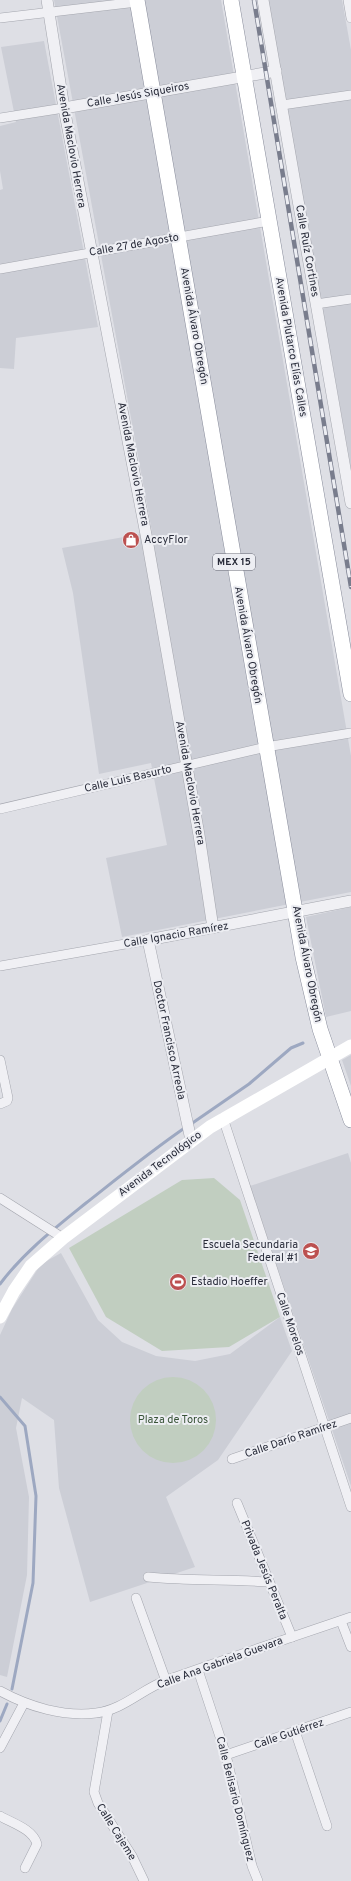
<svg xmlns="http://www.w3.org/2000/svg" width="351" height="1881" font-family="Overpass,sans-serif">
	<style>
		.built { fill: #ccced6 }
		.green { fill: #c1cec0 }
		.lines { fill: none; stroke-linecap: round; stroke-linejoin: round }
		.stream { stroke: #9da8c1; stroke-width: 3 }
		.minor-casing { stroke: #a4a6ae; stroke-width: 10 }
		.tertiary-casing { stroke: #a4a6ae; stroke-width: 12 }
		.trunk-casing { stroke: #878b9a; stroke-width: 16 }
		.minor { stroke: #f0f0f4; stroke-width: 9 }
		.tertiary { stroke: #f0f0f4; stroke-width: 11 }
		.secondary { stroke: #fff; stroke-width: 13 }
		.trunk { stroke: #fff; stroke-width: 15 }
		.rail-casing { stroke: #797d8d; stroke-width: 4.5 }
		.rail { stroke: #edeef3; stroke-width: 3; stroke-dasharray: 9; stroke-linecap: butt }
		.labels { text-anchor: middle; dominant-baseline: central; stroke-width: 4; stroke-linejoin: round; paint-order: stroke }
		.shield { fill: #edeef3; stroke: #646672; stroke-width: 1 }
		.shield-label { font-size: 10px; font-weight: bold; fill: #292c3a }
		.street-label { font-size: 11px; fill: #292c3a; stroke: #edeef3 }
		.poi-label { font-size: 11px; fill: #292c3a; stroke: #edeef3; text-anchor: start }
		.park-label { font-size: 11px; fill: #395438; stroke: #edeef3 }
	</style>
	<rect width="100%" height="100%" fill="#dedfe5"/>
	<g class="built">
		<path d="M54,0H221L351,756V892L122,937L106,858L167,845L151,763L99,774L73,593L62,548L152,532Z"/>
		<path d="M268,0H342L351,50V468Z"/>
		<path d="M44,41L98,327L16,338L14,369L0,368V190L3,189L0,171V126L16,122L1,47Z"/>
		<path d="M351,907V1011L326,1017L306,917Z"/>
		<path d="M351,1055V1086L342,1060Z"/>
		<path d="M348,1153L351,1163V1486L250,1186Z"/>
		<path d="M61,1253L98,1320L122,1342L156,1356L195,1361L230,1354L280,1317L292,1351L218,1460L166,1497L195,1567L90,1602L59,1488L54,1420L22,1398L16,1428L29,1497L27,1575L7,1677L0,1675V1335L12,1309L41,1264Z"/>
	</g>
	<g class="green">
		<path d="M214,1178L240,1200L280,1317L229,1347L162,1351L106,1317L69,1248L182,1180Z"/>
		<circle cx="173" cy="1420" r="43"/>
	</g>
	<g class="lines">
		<g class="stream">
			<path d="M191,1124L249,1084L291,1048L303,1043"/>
			<path d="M0,1284C24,1252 55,1228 86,1203C119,1177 151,1151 186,1127"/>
			<path d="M0,1397L25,1426L36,1496L33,1583L12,1689"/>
			<path d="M0,1721L7,1704"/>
		</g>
		<g class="minor-casing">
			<g id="minor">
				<path d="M348,0L351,18"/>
				<path d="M0,18L137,2"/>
				<path d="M282,105L351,95"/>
				<path d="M0,118L64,108"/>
				<path d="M0,269L269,221"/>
				<path d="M316,304L351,299"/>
				<path d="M0,809L266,747L351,733"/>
				<path d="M0,966L148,940"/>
				<path d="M0,1060L8,1098L7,1101L0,1104"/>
				<path d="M223,1118L351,1507"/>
				<path d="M0,1198L63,1238"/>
				<path d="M232,1459L351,1418"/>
				<path d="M237,1503L292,1637"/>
				<path d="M148,1577C188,1581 229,1579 269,1582"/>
				<path d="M136,1598L166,1681"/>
				<path d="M341,1621L351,1647"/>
				<path d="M198,1670L226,1755L252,1866L258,1881"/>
				<path d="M0,1691C29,1707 64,1717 96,1713C123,1710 142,1689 167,1680C228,1658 290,1638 351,1617"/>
				<path d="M108,1711L94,1792L98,1803L132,1856L144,1881"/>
				<path d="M295,1731L327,1826"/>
				<path d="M0,1748L24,1703"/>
				<path d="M226,1755L351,1712"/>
				<path d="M0,1816C12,1823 33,1829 37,1844L25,1868"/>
			</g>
		</g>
		<g class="tertiary-casing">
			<g id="tertiary">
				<path d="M47,0L64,108L148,545L199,835L213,928"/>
				<path d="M263,0L351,503"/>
				<path d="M64,108L276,71"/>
				<path d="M191,1140L148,940L351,901"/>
			</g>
		</g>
		<g class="trunk-casing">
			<g id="trunk">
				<path d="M137,0L303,957L320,1029L351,1120"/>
				<path d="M231,0L351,694"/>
			</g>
		</g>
		<use href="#minor" class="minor"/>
		<use href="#tertiary" class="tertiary"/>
		<path class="secondary" d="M0,1317L14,1291L31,1266L63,1238L210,1127L351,1046"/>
		<use href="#trunk" class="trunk"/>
		<g class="rail-casing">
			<path id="rail" d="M254,0L351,587"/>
		</g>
		<use href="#rail" class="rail"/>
	</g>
	<defs>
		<g id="shop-disc" transform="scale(0.9)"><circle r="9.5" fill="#bc5150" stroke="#edeef3"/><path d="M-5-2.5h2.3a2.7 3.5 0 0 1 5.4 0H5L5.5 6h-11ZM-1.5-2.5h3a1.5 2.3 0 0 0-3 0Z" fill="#fff"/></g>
		<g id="school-disc" transform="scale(0.9)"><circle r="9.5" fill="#bc5150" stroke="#edeef3"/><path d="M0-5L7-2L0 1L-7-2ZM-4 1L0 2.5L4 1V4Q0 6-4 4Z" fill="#fff"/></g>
		<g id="stadium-disc" transform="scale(0.9)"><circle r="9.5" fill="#bc5150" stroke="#edeef3"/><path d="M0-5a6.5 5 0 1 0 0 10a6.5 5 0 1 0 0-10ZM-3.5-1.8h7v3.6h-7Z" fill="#fff"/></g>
	</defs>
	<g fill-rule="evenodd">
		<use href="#shop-disc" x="131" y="540"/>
		<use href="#school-disc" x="311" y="1251"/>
		<use href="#stadium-disc" x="178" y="1282"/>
	</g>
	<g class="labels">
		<rect class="shield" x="213" y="554" width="42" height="16" rx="3"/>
		<g class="shield-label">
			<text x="234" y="562">MEX 15</text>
		</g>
		<g class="street-label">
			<text transform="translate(138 95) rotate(-10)">Calle Jesús Siqueiros</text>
			<text transform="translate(71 146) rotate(80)">Avenida Maclovio Herrera</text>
			<text transform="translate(134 245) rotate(-10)">Calle 27 de Agosto</text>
			<text transform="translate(307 251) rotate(80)">Calle Ruíz Cortines</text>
			<text transform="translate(194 326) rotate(80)">Avenida Álvaro Obregón</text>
			<text transform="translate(291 347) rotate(80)">Avenida Plutarco Elías Calles</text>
			<text transform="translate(133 464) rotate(79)">Avenida Maclovio Herrera</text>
			<text transform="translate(248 645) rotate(80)">Avenida Álvaro Obregón</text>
			<text transform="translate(128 779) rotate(-13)">Calle Luis Basurto</text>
			<text transform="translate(190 783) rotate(80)">Avenida Maclovio Herrera</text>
			<text transform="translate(176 935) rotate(-10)">Calle Ignacio Ramírez</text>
			<text transform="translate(307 964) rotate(79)">Avenida Álvaro Obregón</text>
			<text transform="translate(169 1040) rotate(78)">Doctor Francisco Arreola</text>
			<text transform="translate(160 1164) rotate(-37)">Avenida Tecnológico</text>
			<text transform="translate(290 1324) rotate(71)">Calle Morelos</text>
			<text transform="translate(291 1439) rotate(-19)">Calle Darío Ramírez</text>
			<text transform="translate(264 1570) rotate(68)">Privada Jesús Peralta</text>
			<text transform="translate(220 1663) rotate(-20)">Calle Ana Gabriela Guevara</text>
			<text transform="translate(289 1734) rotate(-19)">Calle Gutiérrez</text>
			<text transform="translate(235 1799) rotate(76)">Calle Belisario Domínguez</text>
			<text transform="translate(116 1832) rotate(58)">Calle Cajeme</text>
		</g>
		<g class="poi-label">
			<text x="144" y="540">AccyFlor</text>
			<text x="298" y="1245" text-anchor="end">Escuela Secundaria<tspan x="298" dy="13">Federal #1</tspan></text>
			<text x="191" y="1282">Estadio Hoeffer</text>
		</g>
		<g class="park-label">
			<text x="173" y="1420">Plaza de Toros</text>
		</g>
	</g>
</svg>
